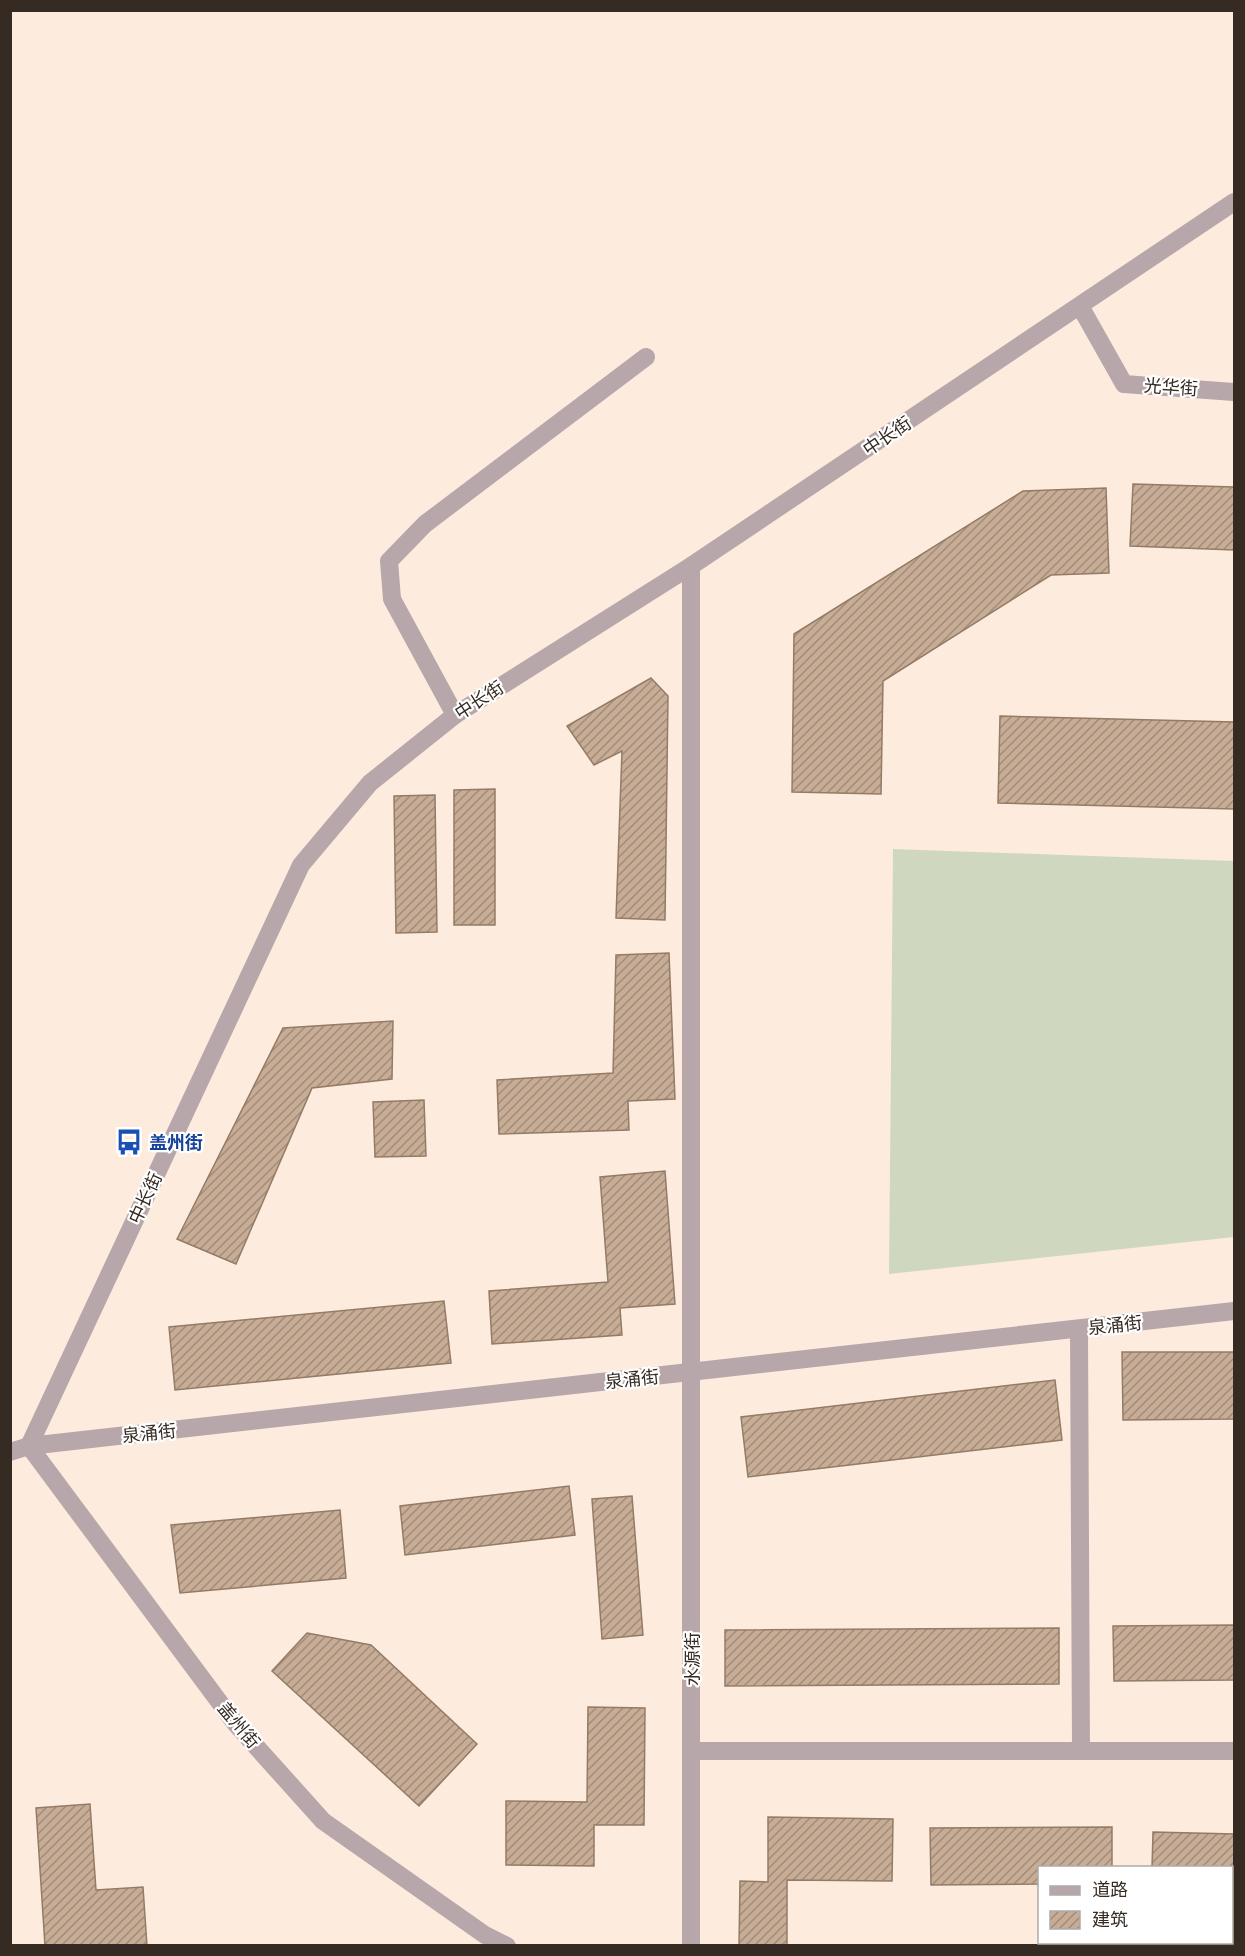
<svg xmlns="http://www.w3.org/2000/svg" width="1245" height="1956" font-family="'Archivo Narrow','Noto Sans SC',sans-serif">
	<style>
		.pitch { fill: #cfd7be }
		.building { fill: url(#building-hatch); stroke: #947b66; stroke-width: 1.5 }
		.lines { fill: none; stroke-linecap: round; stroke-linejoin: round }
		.minor { stroke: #b7a7ab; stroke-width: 18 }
		.labels { text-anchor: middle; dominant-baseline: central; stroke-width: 4.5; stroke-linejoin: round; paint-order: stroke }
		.street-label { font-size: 18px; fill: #352b22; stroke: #fff }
		.transit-label { font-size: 18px; font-weight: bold; fill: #164399; stroke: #fff; text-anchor: start }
	</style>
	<defs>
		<pattern id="building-hatch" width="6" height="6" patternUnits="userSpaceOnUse" patternTransform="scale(1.5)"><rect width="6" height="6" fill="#c7ac96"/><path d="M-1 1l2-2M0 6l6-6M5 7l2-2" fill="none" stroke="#a28c7a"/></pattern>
	</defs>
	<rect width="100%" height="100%" fill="#fdecde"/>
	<path class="pitch" d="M893,849L1234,861V1237L889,1274Z"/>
	<g class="building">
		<path d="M1133,484L1234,487V550L1130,546Z"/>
		<path d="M1106,488L1109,573L1051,575L883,681L881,794L792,792L794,634L1023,491Z"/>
		<path d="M651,678L668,696L665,920L616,918L622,751L594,765L567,726Z"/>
		<path d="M1000,716L1234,722V809L998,803Z"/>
		<path d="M495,789V925H454V790Z"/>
		<path d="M435,795L437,932L396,933L394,796Z"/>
		<path d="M669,953L675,1099L628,1101L629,1130L499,1134L497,1080L613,1073L616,955Z"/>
		<path d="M393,1021L392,1079L312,1088L236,1264L177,1239L283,1028Z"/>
		<path d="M424,1100L426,1156L375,1157L373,1102Z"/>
		<path d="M665,1171L675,1304L620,1308L622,1335L492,1344L489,1291L608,1282L600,1177Z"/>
		<path d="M444,1301L451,1363L175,1390L169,1327Z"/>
		<path d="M1122,1352H1234V1419L1123,1420Z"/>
		<path d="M1055,1380L1062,1440L748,1477L741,1417Z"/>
		<path d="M569,1486L575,1535L405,1555L400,1506Z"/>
		<path d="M632,1496L643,1635L602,1639L592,1499Z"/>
		<path d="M340,1510L346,1578L180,1593L171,1525Z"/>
		<path d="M1234,1625V1680L1114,1681L1113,1626Z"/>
		<path d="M1059,1628V1684L725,1686V1630Z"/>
		<path d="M307,1633L371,1645L477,1744L419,1806L272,1671Z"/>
		<path d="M588,1707L645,1708L644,1825H594V1866L506,1865V1801L587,1802Z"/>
		<path d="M90,1804L96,1890L143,1887L147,1946H45L36,1808Z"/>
		<path d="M768,1817L893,1819L892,1881L787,1880V1946H739L740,1881L768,1882Z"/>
		<path d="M1112,1827V1868H1040V1884L931,1885L930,1828Z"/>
		<path d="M1153,1832L1234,1834V1877H1232V1868H1152Z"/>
	</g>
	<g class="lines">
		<g class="minor">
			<path d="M1080,306L1124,384L1234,392"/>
			<path d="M455,715L392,599L389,561L425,524L646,357"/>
			<path d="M1079,1329L1081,1751"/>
			<path d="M29,1446L301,865L370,783L455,715L691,566L1234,202"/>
			<path d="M29,1446L235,1723L323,1821L485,1935L507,1946"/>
			<path d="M10,1452L29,1446L1234,1311"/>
			<path d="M692,1751H1234"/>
			<path d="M691,1946V566"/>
		</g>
	</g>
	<defs>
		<g id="bus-bare" transform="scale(2.07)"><path d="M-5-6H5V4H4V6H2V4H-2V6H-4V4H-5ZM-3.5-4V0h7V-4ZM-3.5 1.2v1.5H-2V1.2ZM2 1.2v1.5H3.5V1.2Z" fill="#1a4fb4" stroke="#fff" stroke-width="2.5" paint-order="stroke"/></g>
	</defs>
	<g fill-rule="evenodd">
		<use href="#bus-bare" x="129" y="1142"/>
	</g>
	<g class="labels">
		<g class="street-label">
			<text transform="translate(1171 387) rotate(4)">光华街</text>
			<text transform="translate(887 436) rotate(-34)">中长街</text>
			<text transform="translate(479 700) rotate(-33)">中长街</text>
			<text transform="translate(145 1198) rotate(-65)">中长街</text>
			<text transform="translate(1115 1325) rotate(-6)">泉涌街</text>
			<text transform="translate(632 1379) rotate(-6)">泉涌街</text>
			<text transform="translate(149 1433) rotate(-6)">泉涌街</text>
			<text transform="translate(692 1659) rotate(-90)">水源街</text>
			<text transform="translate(239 1725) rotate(50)">盖州街</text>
		</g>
		<g class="transit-label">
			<text x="149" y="1142">盖州街</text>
		</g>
	</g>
	<rect width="1245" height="1956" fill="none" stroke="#352b22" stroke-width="24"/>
	<rect x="1038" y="1866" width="195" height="78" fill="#ffffff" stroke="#aeaaa7" stroke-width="1.5"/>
	<rect x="1050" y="1886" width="30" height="9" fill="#b7a7ab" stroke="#aeaaa7" stroke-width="1.5"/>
	<text x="1092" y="1896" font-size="18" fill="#352b22">道路</text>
	<rect x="1050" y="1911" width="30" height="18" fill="url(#building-hatch)" stroke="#aeaaa7" stroke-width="1.5"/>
	<text x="1092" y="1926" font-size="18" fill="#352b22">建筑</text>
</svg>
